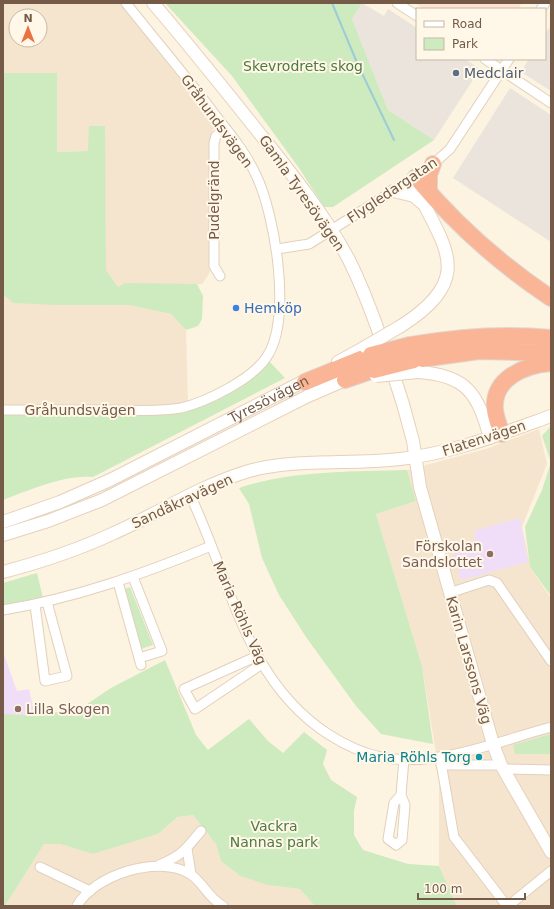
<svg xmlns="http://www.w3.org/2000/svg" width="554" height="909" font-family="'DejaVu Sans',sans-serif">
	<style>
		.residential { fill: #f5e5cf; fill-rule: evenodd }
		.commercial { fill: #fee3d4 }
		.industrial { fill: #ebe4dc }
		.education { fill: #f0def9 }
		.green { fill: #ceeabf }
		.lines { fill: none; stroke-linecap: round; stroke-linejoin: round }
		.stream { stroke: #9bccd8; stroke-width: 2 }
		.street-casing { stroke: #e1d0bc; stroke-width: 11 }
		.secondary-casing { stroke: #e6d1ba; stroke-width: 14 }
		.highway-casing { stroke: #ded7d3; stroke-width: 18 }
		.street { stroke: #fff; stroke-width: 9 }
		.secondary { stroke: #fff; stroke-width: 12 }
		.highway { stroke: #f9b595; stroke-width: 16 }
		.secondary-bridge-casing { stroke: #e6d1ba; stroke-width: 14; stroke-linecap: butt }
		.highway-bridge-casing { stroke: #ded7d3; stroke-width: 18; stroke-linecap: butt }
		.secondary-bridge { stroke: #fff; stroke-width: 12 }
		.highway-bridge { stroke: #f9b595; stroke-width: 16 }
		.service-dot { fill: #5c6f8a; stroke: #fff7e7; stroke-width: 1.5 }
		.shop-dot { fill: #3f7fe0; stroke: #fff7e7; stroke-width: 1.5 }
		.education-dot { fill: #8d6e63; stroke: #fff7e7; stroke-width: 1.5 }
		.culture-dot { fill: #0f9aa8; stroke: #fff7e7; stroke-width: 1.5 }
		.labels { text-anchor: middle; dominant-baseline: central; stroke-width: 4; stroke-linejoin: round; paint-order: stroke }
		.park-label { font-size: 14px; fill: #4d7a3f; stroke: #fff7e7 }
		.service-label { font-size: 14px; fill: #4e5e75; stroke: #fff7e7; text-anchor: start }
		.street-label { font-size: 14px; fill: #745a47; stroke: #fff7e7 }
		.shop-label { font-size: 14px; fill: #366cbe; stroke: #fff7e7; text-anchor: start }
		.education-label { font-size: 14px; fill: #785e54; stroke: #fff7e7; text-anchor: end }
		.culture-label { font-size: 14px; fill: #0d838f; stroke: #fff7e7; text-anchor: end }
	</style>
	<rect width="100%" height="100%" fill="#fdf3e1"/>
	<g class="residential">
		<path d="M3,3H120L216,123L210,137L211,267L209,274L202,284L118,287L106,270L104,126L88,151L57,152V73H3ZM16,16H40V40H16Z"/>
		<path d="M3,290V294L56,305H129L171,314L186,330L188,401L166,407L3,406Z"/>
		<path d="M539,429L547,464L522,527L531,569L551,598V906H457L439,866V772L422,666L376,514L416,501L407,470L486,449Z"/>
		<path d="M193,815L216,844L221,861L240,876L267,885L300,889L315,906H5L44,844H60L93,854L158,834L179,817Z"/>
	</g>
	<path class="commercial" d="M415,3H522L518,9H424Z"/>
	<g class="industrial">
		<path d="M362,3L384,16L388,9L417,28V59H465L480,69L434,140L388,110L352,19Z"/>
		<path d="M551,25V91L521,72L529,59H545V34Z"/>
		<path d="M510,88L551,115V242L453,178Z"/>
	</g>
	<g class="education">
		<path d="M520,518L528,562L461,580L451,547L474,541L476,530Z"/>
		<path d="M3,652L17,691L29,689L38,730L3,727Z"/>
	</g>
	<g class="green">
		<path d="M165,3H362L352,19L388,110L434,140L333,207H324L299,168L232,76Z"/>
		<path d="M3,73H57V152L88,151L89,126H105L106,270L118,287L125,283L197,284L203,296L202,319L198,326L186,330L171,314L129,305H56L13,303L3,294Z"/>
		<path d="M267,359L285,378L93,477C67,474 28,490 3,500V413L188,408Z"/>
		<path d="M551,426V596L530,567L525,527L542,490L551,462L542,436Z"/>
		<path d="M407,470L416,501L376,514L422,666L433,744L381,734L356,706L306,637L279,595L262,558L249,504L239,488C293,470 351,472 407,470Z"/>
		<path d="M37,573L43,598L3,606V583Z"/>
		<path d="M130,587L153,645L141,649L125,589Z"/>
		<path d="M165,660L196,735L208,750L249,719L268,741L283,753L304,732L327,750L323,764L331,780L357,797L354,811V835L363,850L408,864L439,866L457,906H315L300,889L267,885L240,876L221,861L216,844L193,815L178,817L158,834L93,854L60,844H44L5,906H3V714L41,716L84,706L111,688Z"/>
		<path d="M551,734V754H515L513,745Z"/>
	</g>
	<g class="lines">
		<path class="stream" d="M332,3L358,65L394,140"/>
		<g class="street-casing">
			<g id="street">
				<path d="M397,3L417,16"/>
				<path d="M541,9L545,3"/>
				<path d="M485,59L551,103"/>
				<path d="M431,166L450,149L509,59"/>
				<path d="M277,249L309,244L417,176"/>
				<path d="M220,276L214,266V143L216,136L226,129"/>
				<path d="M3,410C40,410 76,410 113,410C135,410 159,412 181,408C206,402 251,380 266,358C293,321 275,214 256,175C246,153 231,135 216,116C187,77 156,41 126,3"/>
				<path d="M190,495C231,580 244,679 328,734C365,758 397,764 440,757C478,751 514,737 551,727"/>
				<path d="M133,577L162,651L139,658"/>
				<path d="M118,582L141,665"/>
				<path d="M449,593L489,580L497,583L551,661"/>
				<path d="M35,605L45,681L67,676L47,602"/>
				<path d="M3,610C76,598 143,574 211,546"/>
				<path d="M257,656L184,689L195,709L262,664"/>
				<path d="M440,757L454,837L507,906"/>
				<path d="M441,765H501"/>
				<path d="M503,769L551,770"/>
				<path d="M401,795L405,805L402,840L396,845L388,839L394,803L401,795L404,759"/>
				<path d="M187,849L191,874"/>
				<path d="M159,865C183,855 185,850 201,831"/>
				<path d="M40,867L90,891"/>
				<path d="M77,906C94,875 159,854 190,874C203,882 208,898 223,906"/>
				<path d="M508,906L551,871"/>
			</g>
		</g>
		<g class="secondary-casing">
			<g id="secondary">
				<path d="M153,3C190,46 225,90 260,134C292,174 325,215 349,260C363,288 374,318 384,347"/>
				<path d="M393,191L414,196L422,203"/>
				<path d="M401,326C481,275 440,244 412,179"/>
				<path d="M338,362L365,347"/>
				<path d="M390,364L403,404L413,441L420,487L493,744L501,765L551,852"/>
				<path d="M418,372C467,375 478,394 490,438"/>
				<path id="s1" d="M3,522L60,502L110,480L312,377"/>
				<path d="M3,535L48,521L102,500L308,396L345,380L353,379"/>
				<path d="M3,572C41,562 78,550 114,533C159,513 201,485 249,471C295,458 352,465 400,459C453,453 501,434 551,416"/>
			</g>
		</g>
		<g class="highway-casing">
			<g id="highway">
				<path d="M416,177C455,224 500,264 551,298"/>
				<path d="M429,191V175L433,164"/>
				<path d="M410,345C457,337 503,333 551,338"/>
				<path d="M414,360L479,351L551,353"/>
				<path d="M345,380L374,370"/>
				<path d="M305,382L371,355"/>
				<path d="M502,434C499,426 496,418 495,410C492,378 525,365 551,363"/>
			</g>
		</g>
		<use href="#street" class="street"/>
		<use href="#secondary" class="secondary"/>
		<use href="#highway" class="highway"/>
		<g class="secondary-bridge-casing">
			<g id="secondary-bridge">
				<path d="M365,347L401,326"/>
				<path d="M376,376L418,372"/>
			</g>
		</g>
		<g class="highway-bridge-casing">
			<g id="highway-bridge">
				<path d="M371,355L410,345"/>
				<path d="M374,370L414,360"/>
			</g>
		</g>
		<use href="#secondary-bridge" class="secondary-bridge"/>
		<use href="#highway-bridge" class="highway-bridge"/>
	</g>
	<circle class="service-dot" cx="456" cy="73" r="4"/>
	<circle class="shop-dot" cx="236" cy="308" r="4"/>
	<g class="education-dot">
		<circle cx="490" cy="554" r="4"/>
		<circle cx="18" cy="709" r="4"/>
	</g>
	<circle class="culture-dot" cx="479" cy="757" r="4"/>
	<g class="labels">
		<g class="park-label">
			<text x="303" y="66">Skevrodrets skog</text>
			<text x="274" y="826">Vackra<tspan x="274" dy="16">Nannas park</tspan></text>
		</g>
		<g class="service-label">
			<text x="464" y="73">Medclair</text>
		</g>
		<g class="street-label">
			<text transform="translate(217 121) rotate(54)">Gråhundsvägen</text>
			<text transform="translate(392 190) rotate(-34)">Flygledargatan</text>
			<text transform="translate(302 193) rotate(55)">Gamla Tyresövägen</text>
			<text transform="translate(214 200) rotate(-90)">Pudelgränd</text>
			<text stroke="none"><textPath href="#s1" startOffset="293">Tyresövägen</textPath></text>
			<text x="80" y="410">Gråhundsvägen</text>
			<text transform="translate(484 438) rotate(-18)">Flatenvägen</text>
			<text transform="translate(182 501) rotate(-25)">Sandåkravägen</text>
			<text transform="translate(240 613) rotate(66)">Maria Röhls Väg</text>
			<text transform="translate(469 660) rotate(74)">Karin Larssons Väg</text>
		</g>
		<g class="shop-label">
			<text x="244" y="308">Hemköp</text>
		</g>
		<g class="education-label">
			<text x="482" y="546">Förskolan<tspan x="482" dy="16">Sandslottet</tspan></text>
			<text x="26" y="709" text-anchor="start">Lilla Skogen</text>
		</g>
		<g class="culture-label">
			<text x="471" y="757">Maria Röhls Torg</text>
		</g>
	</g>
	<rect width="554" height="909" fill="none" stroke="#745a47" stroke-width="8"/>
	<rect x="416" y="8" width="130" height="52" fill="#fff7e7" stroke="#c7b8a7"/>
	<rect x="424" y="21" width="20" height="6" fill="#ffffff" stroke="#c7b8a7"/>
	<text x="452" y="28" font-size="12" fill="#745a47">Road</text>
	<rect x="424" y="38" width="20" height="12" fill="#ceeabf" stroke="#c7b8a7"/>
	<text x="452" y="48" font-size="12" fill="#745a47">Park</text>
	<g transform="translate(28 28)"><circle r="19" fill="#fff7e7" stroke="#c7b8a7"/>
	<path d="M0-3L7 15L0 10L-7 15Z" fill="#eb7042"/>
	<text y="-6" font-size="11" font-weight="bold" text-anchor="middle" fill="#745a47">N</text>
	</g>
	<path d="M418 893v6h107v-6" fill="none" stroke="#745a47" stroke-width="2"/>
	<text x="424" y="893" font-size="12" fill="#745a47" stroke="#fff7e7" stroke-width="3" paint-order="stroke">100 m</text>
</svg>
